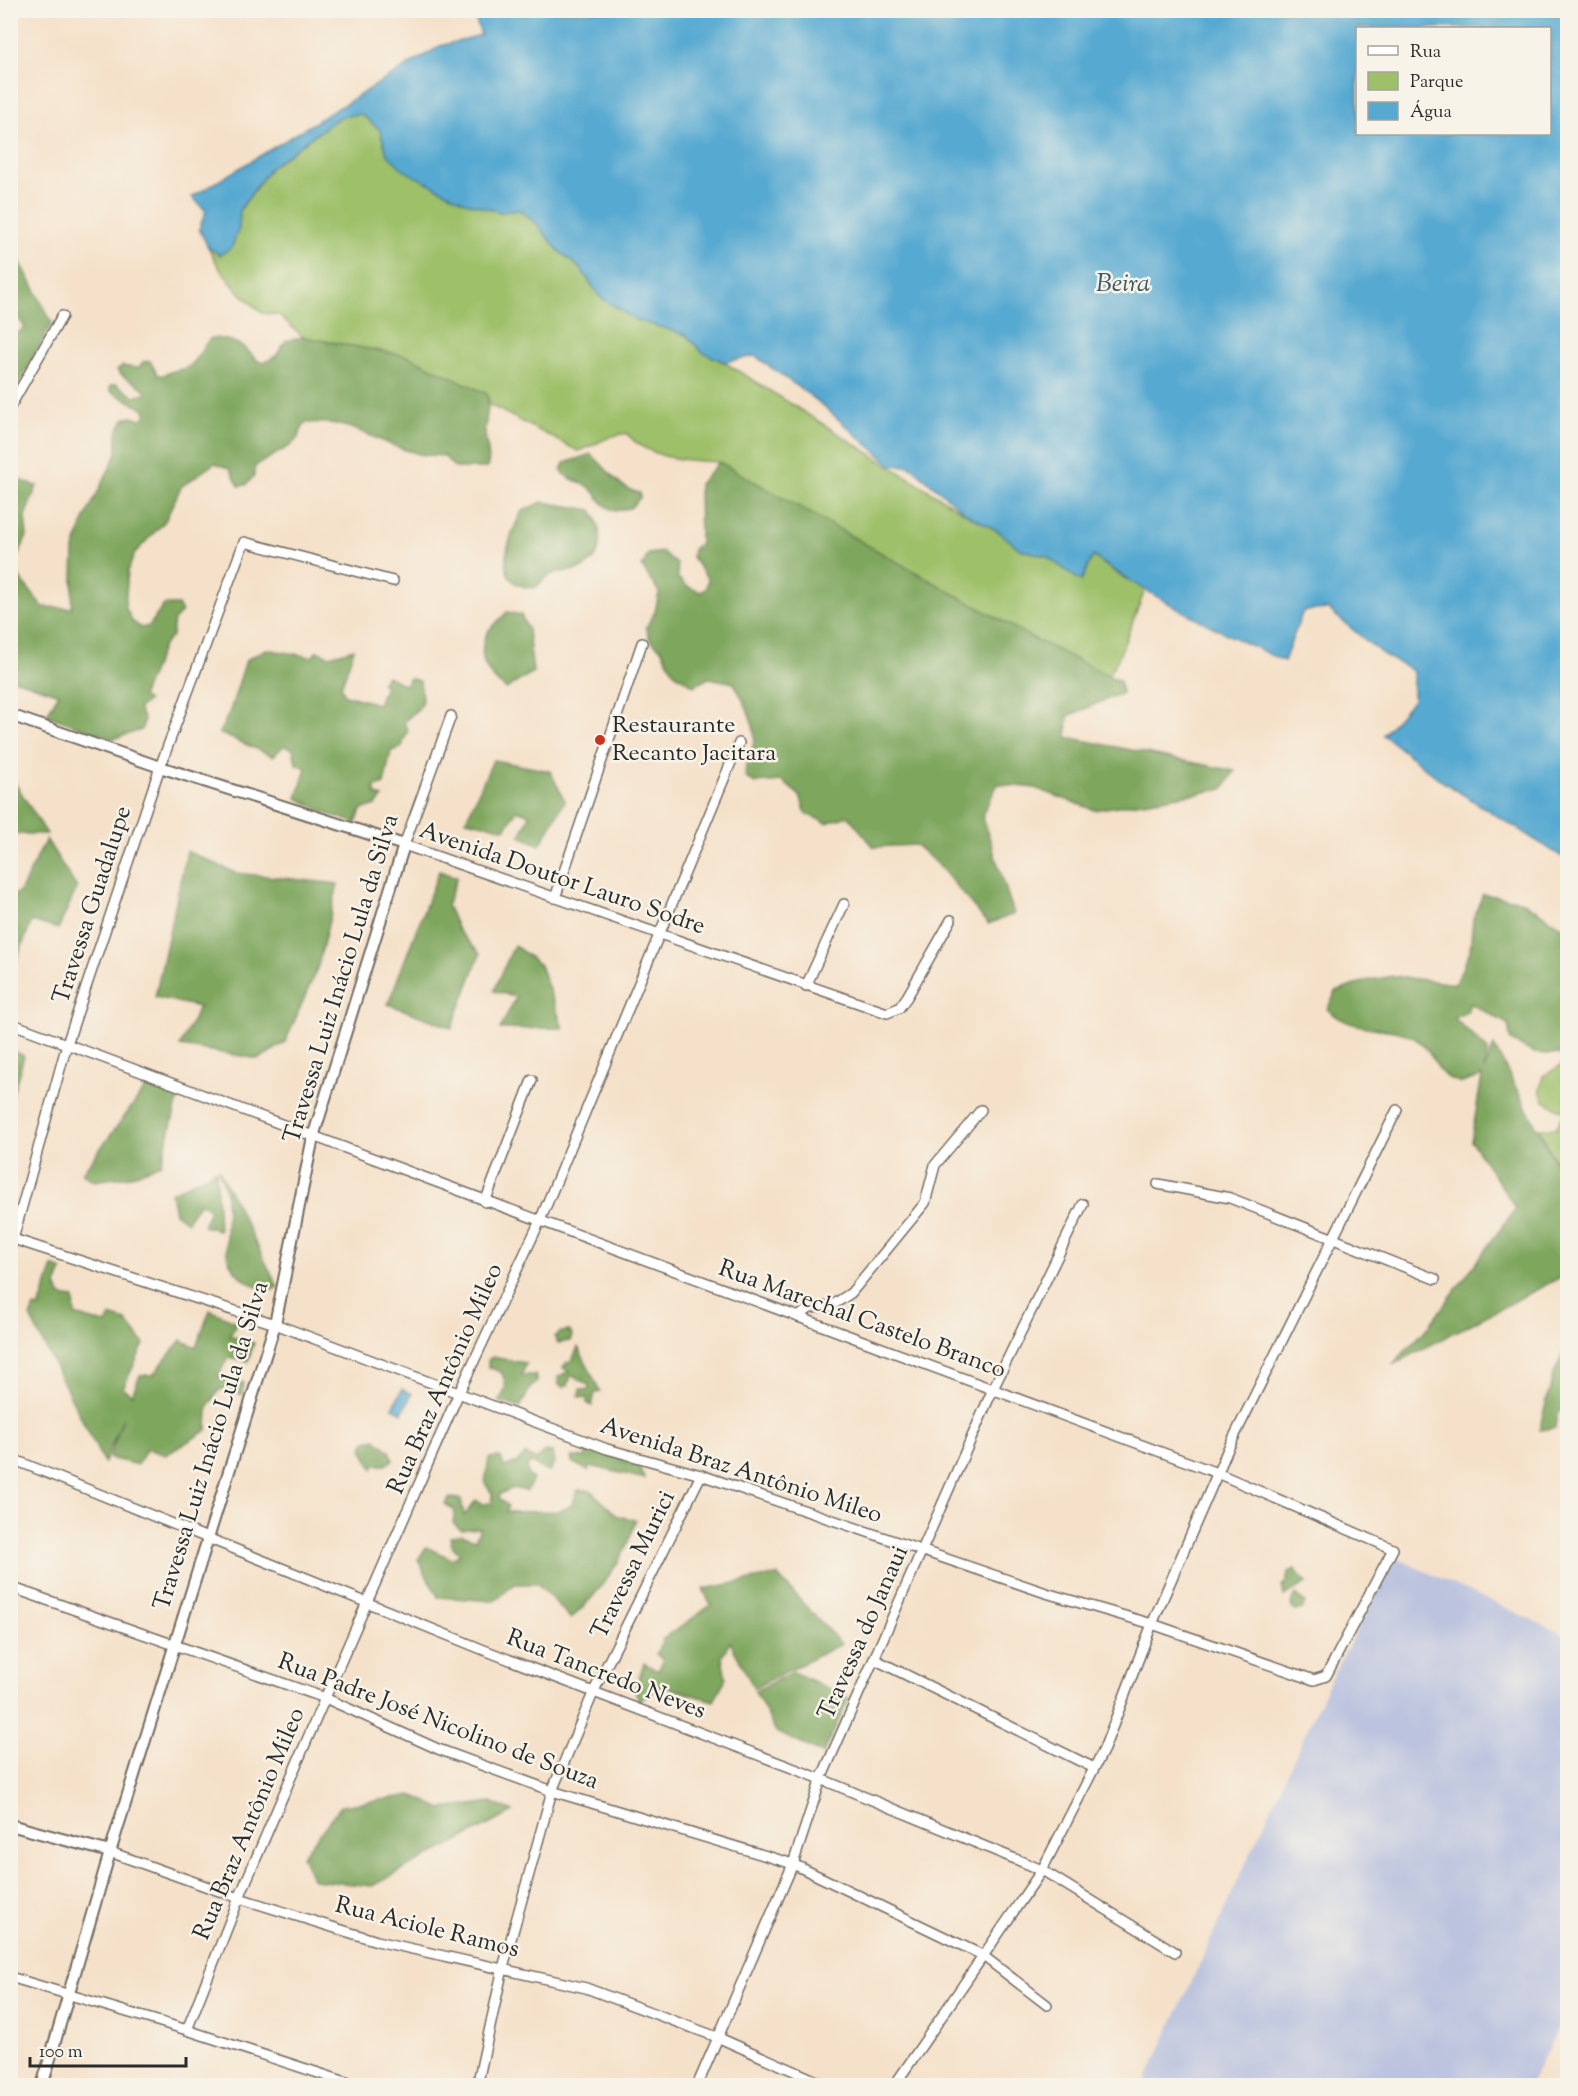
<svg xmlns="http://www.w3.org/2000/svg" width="1578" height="2096" font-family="'Sorts Mill Goudy',serif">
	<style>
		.industrial { fill: #bbc3de }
		.green { fill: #9ec069; stroke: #64764a; stroke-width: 1.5 }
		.forest { fill: #7ea65d; stroke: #546844; stroke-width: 1.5 }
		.water { fill: #56a9d1; stroke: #406a7e; stroke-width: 1.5; fill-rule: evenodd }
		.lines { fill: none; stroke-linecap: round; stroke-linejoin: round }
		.minor-casing { stroke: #726b62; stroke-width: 12 }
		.tertiary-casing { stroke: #726b62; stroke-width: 14 }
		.minor { stroke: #fff; stroke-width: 9 }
		.tertiary { stroke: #fff; stroke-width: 10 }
		.poi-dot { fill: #c8321e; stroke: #f7f3e8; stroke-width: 2 }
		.labels { text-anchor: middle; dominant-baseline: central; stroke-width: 5; stroke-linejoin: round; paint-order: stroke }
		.poi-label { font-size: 24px; fill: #2b2b2b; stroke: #f7f3e8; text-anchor: start }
		.street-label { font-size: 24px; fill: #2b2b2b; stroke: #f7f3e8 }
		.water-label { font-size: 26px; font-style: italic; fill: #3a5765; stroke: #f7f3e8 }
	</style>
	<rect width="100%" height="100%" fill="#f7f3e8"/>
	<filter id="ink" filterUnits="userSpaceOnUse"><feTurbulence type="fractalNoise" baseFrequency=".0167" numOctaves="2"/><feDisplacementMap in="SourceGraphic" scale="12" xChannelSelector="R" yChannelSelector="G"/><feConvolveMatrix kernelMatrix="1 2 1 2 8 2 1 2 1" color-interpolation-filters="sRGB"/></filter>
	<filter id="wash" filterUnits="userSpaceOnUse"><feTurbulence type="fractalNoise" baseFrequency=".008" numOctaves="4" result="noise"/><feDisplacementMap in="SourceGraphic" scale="24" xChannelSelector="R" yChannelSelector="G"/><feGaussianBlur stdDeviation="1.35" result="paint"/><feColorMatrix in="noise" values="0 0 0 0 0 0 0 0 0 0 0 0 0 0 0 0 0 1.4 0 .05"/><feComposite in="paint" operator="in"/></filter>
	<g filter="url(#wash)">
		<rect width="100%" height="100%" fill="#f5e1c9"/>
		<path class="industrial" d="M1396,1558L1567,1636V2012L1529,2085H1144L1331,1678Z"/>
		<g class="green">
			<path d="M361,114L380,130L387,154L500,212L520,210L537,224L558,250L581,269L600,297L636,319L686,335L702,352L724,362L968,515L998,531L1020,549L1046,556L1081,581L1092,556L1122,577L1146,588L1118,659L1107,677L1036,640L719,462C685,460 650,460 627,434C610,433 596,446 578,451L490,405L487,394L407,356L303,337L279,315L262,313L236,289L220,269L208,247L220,254L239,228L240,210L271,167L340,117Z"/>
			<path d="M1567,1062V1184L1539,1128H1556L1565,1112L1544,1101L1540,1090L1543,1076Z"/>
		</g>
		<g class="forest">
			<path d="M19,259L52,323L11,397V339L25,327L16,316L13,303L11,305V264Z"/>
			<path d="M303,337L407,356L487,394C490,407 486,416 485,429C484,442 492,455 487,468H455L444,456C435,455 425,456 416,453C372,442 355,419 305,423L297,439L290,446L255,466L254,476L246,485L239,486L230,469L215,463L181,487L165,521L135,553L128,571L125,606L132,621L141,628L149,626L164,605H178L182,612L174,620L172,636L163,646L142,697L148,701L138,709L144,719L142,730L113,739L46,715L59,694L14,679L11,680V477L37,486L25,516L27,536L17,558L19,577L43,607L72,608L74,549L84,520L117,453V432L124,419L131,417L141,419L145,417L146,410L110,391V386L116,384L135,397L147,393C140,381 125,382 117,370L122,366L138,368L143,362L150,361L158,375H164C173,369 184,371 191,365C200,357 202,346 211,338C222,338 235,341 245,348C253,355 253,360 264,363L276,356L286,341Z"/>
			<path d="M591,454C607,468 618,489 640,493V498L630,508L615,511C596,502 602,498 590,488C581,480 567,481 561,470L564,463Z"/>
			<path d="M719,462L1036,640L1120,681L1122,693L1068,716L1067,737L1235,771L1223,789L1094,810L1035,788L998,784L982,815L1014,914L988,924L941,868L916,845L874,847L848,816L827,823L806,814L800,796L782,781L756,783L746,778C743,763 751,756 754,742C758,728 741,695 734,683L709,678L694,686L674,673L661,649L650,640L646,627L655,612L659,592L642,567L648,554L662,552L677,564L678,578L688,587L701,592L706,588L708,579L692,557L693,549L700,544L699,484Z"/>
			<path d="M542,502L592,510C602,528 606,557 582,568C572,572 560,570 550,575C545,578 540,584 535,588C488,587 509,537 522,511Z"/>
			<path d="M507,612L521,615L528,630L533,672L506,689C489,677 477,660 485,637C488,628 501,619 507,612Z"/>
			<path d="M266,649L312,657L317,651L329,656L354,649L341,687L345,695L378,704L385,686L381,683L387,676L405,685L410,678L420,681C423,711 426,700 404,722L408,731L401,748L391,751L384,784L374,788L376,795L383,797L376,805L361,810L356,823L328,814L297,798L306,768L296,764L293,749L284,746L273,756L219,733L230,711L246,660Z"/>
			<path d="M493,760L550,771L565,801L540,845L520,836L530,815L517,810L505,829L466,820Z"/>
			<path d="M10,775L47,834H11Z"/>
			<path d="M46,839L77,888L58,929L32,921L15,963L11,962V896L20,892Z"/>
			<path d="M187,851L236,873L338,884L318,966L285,1043L259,1059L180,1046L199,1007L155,997Z"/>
			<path d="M439,871L457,877L447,905L458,930L480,954L452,1028L388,1004Z"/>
			<path d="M1483,894L1522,901L1567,930V1055L1534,1053L1511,1041L1508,1024L1470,1003L1467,1012L1454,1018L1488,1050L1484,1070L1494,1046L1567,1185V1274L1392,1365L1429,1326L1516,1208L1471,1141L1482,1076L1462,1083C1457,1081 1450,1079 1445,1076C1437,1071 1431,1049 1417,1040C1391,1022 1357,1037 1327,1009L1336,992L1365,981L1394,976L1455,984L1470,951L1473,919Z"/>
			<path d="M514,945L540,965L563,1028L500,1029L516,997L494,991Z"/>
			<path d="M11,1050L24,1056L11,1100Z"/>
			<path d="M148,1085L179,1096L161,1164L131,1176L93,1181L82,1173Z"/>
			<path d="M218,1168L278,1287L268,1292C211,1269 230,1244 226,1195C225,1186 221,1177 218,1168Z"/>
			<path d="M216,1170L219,1230L203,1226L210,1210L200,1202L187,1222L175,1213L171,1193Z"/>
			<path d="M53,1266L62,1270L56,1286L61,1296L74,1298L75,1315L106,1324L110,1316L126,1321L144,1344L123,1388L132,1395L140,1375H153L181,1340L196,1347L210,1310L237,1322L230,1336L254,1343L248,1361L228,1357L218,1377L244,1383L242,1395L220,1389L208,1407L207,1430L166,1455L147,1449L137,1465L109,1458L123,1419L104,1463L30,1317L34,1307L39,1308Z"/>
			<path d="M570,1331L572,1336L570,1341L558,1343L554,1337L561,1332Z"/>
			<path d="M1567,1345V1409L1563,1408L1557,1414L1555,1428L1539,1430L1553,1376Z"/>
			<path d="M578,1347L600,1391L595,1393L592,1406L587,1403V1398L579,1397L580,1389L588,1390L589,1385L571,1375L568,1386L565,1384L564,1388L559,1385L558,1377L569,1371L563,1368L566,1363L572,1361Z"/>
			<path d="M492,1357L526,1363L522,1375H535L537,1382L531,1386L520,1408L499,1401C506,1390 508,1384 501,1372L488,1367V1360Z"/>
			<path d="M375,1439L390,1451L393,1460L385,1465H375L373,1469L362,1449L366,1441Z"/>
			<path d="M587,1449L598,1450L639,1467L645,1479L590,1466L588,1471L572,1462L571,1457H585Z"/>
			<path d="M545,1451L552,1452L555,1462L549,1472L532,1463L527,1466L528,1475L533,1479L527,1491L513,1488L500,1494L499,1498L508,1506L506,1512L560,1511L572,1505L578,1490H590L618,1516L636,1520C625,1559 601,1591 571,1619L538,1584H515L494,1601L438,1597L418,1560L426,1547L452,1559L460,1554L452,1546L450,1537L462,1535L475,1540L480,1528L461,1530L453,1523L455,1510L445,1504L449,1498L461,1499L464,1516L476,1500L482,1504L492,1503L493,1495L485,1483L489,1458L501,1457L504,1467L517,1462L526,1454L536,1460Z"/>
			<path d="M1295,1569L1306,1583L1284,1596L1282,1585L1286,1583L1288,1573Z"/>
			<path d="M777,1575L841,1644L754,1688L730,1642L722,1657L726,1678L714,1701L662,1686L639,1701L635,1690L644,1663L658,1671L663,1660L656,1654L663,1639L711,1605L703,1589Z"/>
			<path d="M1296,1595L1305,1603L1302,1609L1296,1611L1292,1608L1291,1603Z"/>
			<path d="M793,1672L849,1698L823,1754L776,1732L755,1691Z"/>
			<path d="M412,1795L442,1809L491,1802L513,1812L372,1886L313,1880L302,1856L341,1806Z"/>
		</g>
		<g class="water">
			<path d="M1544,10L1568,18L1567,860L1443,782L1383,735L1413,700V671L1382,654L1328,609L1303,611L1284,661C1219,632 1151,597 1093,556L1081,581L1046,556L1020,549L998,531L968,515L910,466L891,465L816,400L755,356L724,362L702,352L686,335L636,320L600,297L581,269L558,250L537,224L520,210L500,212L465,202L405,171L387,154L380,130L361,114L339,117L271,167L240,209L239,228L232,247L220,255L208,247L199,229L206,211L192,197L440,46L481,35L473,11ZM1358,28H1550V134H1358Z"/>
			<path d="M402,1389L412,1394L402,1413L393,1408Z"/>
		</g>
	</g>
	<g filter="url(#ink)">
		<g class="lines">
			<g class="minor-casing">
				<g id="minor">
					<path d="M10,407L62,316"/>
					<path d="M451,716L404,845L887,1013L899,1008L907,997L951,920"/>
					<path d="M555,898L642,643"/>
					<path d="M806,986L844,904"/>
					<path d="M10,1023L1217,1473L1393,1549L1326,1676L1314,1680L1152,1624L1046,1593L701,1475L607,1449L275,1324L10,1238"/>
					<path d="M1158,1184L1230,1198L1435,1279"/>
					<path d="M485,1202L532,1080"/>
					<path d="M10,1250L67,1044L160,767L244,542L393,581"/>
					<path d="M798,1317L810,1308L831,1306L851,1293L925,1203L935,1165L981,1110"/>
					<path d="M10,1458L484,1650L821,1779L1042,1870L1175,1952"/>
					<path d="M10,1587L325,1698L438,1749L552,1791L793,1864L982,1955L1047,2005"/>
					<path d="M874,1659L1094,1768"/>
					<path d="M110,1852L239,1898L377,1941L586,1988L717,2037L828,2086"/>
					<path d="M10,1977L187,2030L358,2086"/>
					<path d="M187,2030L239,1898L325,1698L458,1395L539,1223L739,743"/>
					<path d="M477,2086L503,1968L552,1791L594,1691L701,1475"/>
					<path d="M697,2086L793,1864L821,1779L993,1389L1083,1204"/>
					<path d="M894,2086L1042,1870L1104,1749L1152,1624L1228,1449L1397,1110"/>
				</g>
			</g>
			<g class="tertiary-casing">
				<g id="tertiary">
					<path d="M10,715L160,767L404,845L313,1137L275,1324L110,1852L42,2086"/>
					<path d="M10,1825L110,1852"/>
				</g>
			</g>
			<use href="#minor" class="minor"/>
			<use href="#tertiary" class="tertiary"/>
		</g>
	</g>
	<circle class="poi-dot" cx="600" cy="740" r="6"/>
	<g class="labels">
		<g class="poi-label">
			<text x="612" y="726">Restaurante<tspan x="612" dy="28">Recanto Jacitara</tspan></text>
		</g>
		<g class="street-label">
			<text transform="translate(562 879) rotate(19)">Avenida Doutor Lauro Sodre</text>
			<text transform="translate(93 905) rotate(-72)">Travessa Guadalupe</text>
			<text transform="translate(342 979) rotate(-73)">Travessa Luiz Inácio Lula da Silva</text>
			<text transform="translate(862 1320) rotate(20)">Rua Marechal Castelo Branco</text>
			<text transform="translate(446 1379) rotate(-66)">Rua Braz Antônio Mileo</text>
			<text transform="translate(212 1446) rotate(-73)">Travessa Luiz Inácio Lula da Silva</text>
			<text transform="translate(741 1471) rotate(18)">Avenida Braz Antônio Mileo</text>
			<text transform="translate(634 1565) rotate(-64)">Travessa Murici</text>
			<text transform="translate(864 1633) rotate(-66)">Travessa do Janaui</text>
			<text transform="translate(606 1675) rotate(21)">Rua Tancredo Neves</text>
			<text transform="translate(438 1722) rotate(21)">Rua Padre José Nicolino de Souza</text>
			<text transform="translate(250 1824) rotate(-67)">Rua Braz Antônio Mileo</text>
			<text transform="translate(427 1928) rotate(14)">Rua Aciole Ramos</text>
		</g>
		<g class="water-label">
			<text x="1123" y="284">Beira</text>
		</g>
	</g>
	<rect width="1578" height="2096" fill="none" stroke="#f7f3e8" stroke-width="36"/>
	<rect x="1356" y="27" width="195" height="108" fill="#f7f3e8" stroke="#a5a39c" stroke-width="1.5"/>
	<rect x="1368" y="46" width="30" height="9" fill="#ffffff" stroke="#a5a39c" stroke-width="1.5"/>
	<text x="1410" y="57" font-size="18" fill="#2b2b2b">Rua</text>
	<rect x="1368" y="72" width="30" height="18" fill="#9ec069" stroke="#a5a39c" stroke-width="1.5"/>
	<text x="1410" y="87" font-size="18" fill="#2b2b2b">Parque</text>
	<rect x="1368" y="102" width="30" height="18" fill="#56a9d1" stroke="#a5a39c" stroke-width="1.5"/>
	<text x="1410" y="117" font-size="18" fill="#2b2b2b">Água</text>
	<path d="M30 2057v9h156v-9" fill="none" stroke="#2b2b2b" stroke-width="3"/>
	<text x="39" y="2057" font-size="18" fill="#2b2b2b" stroke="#f7f3e8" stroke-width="4.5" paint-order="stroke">100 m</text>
</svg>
